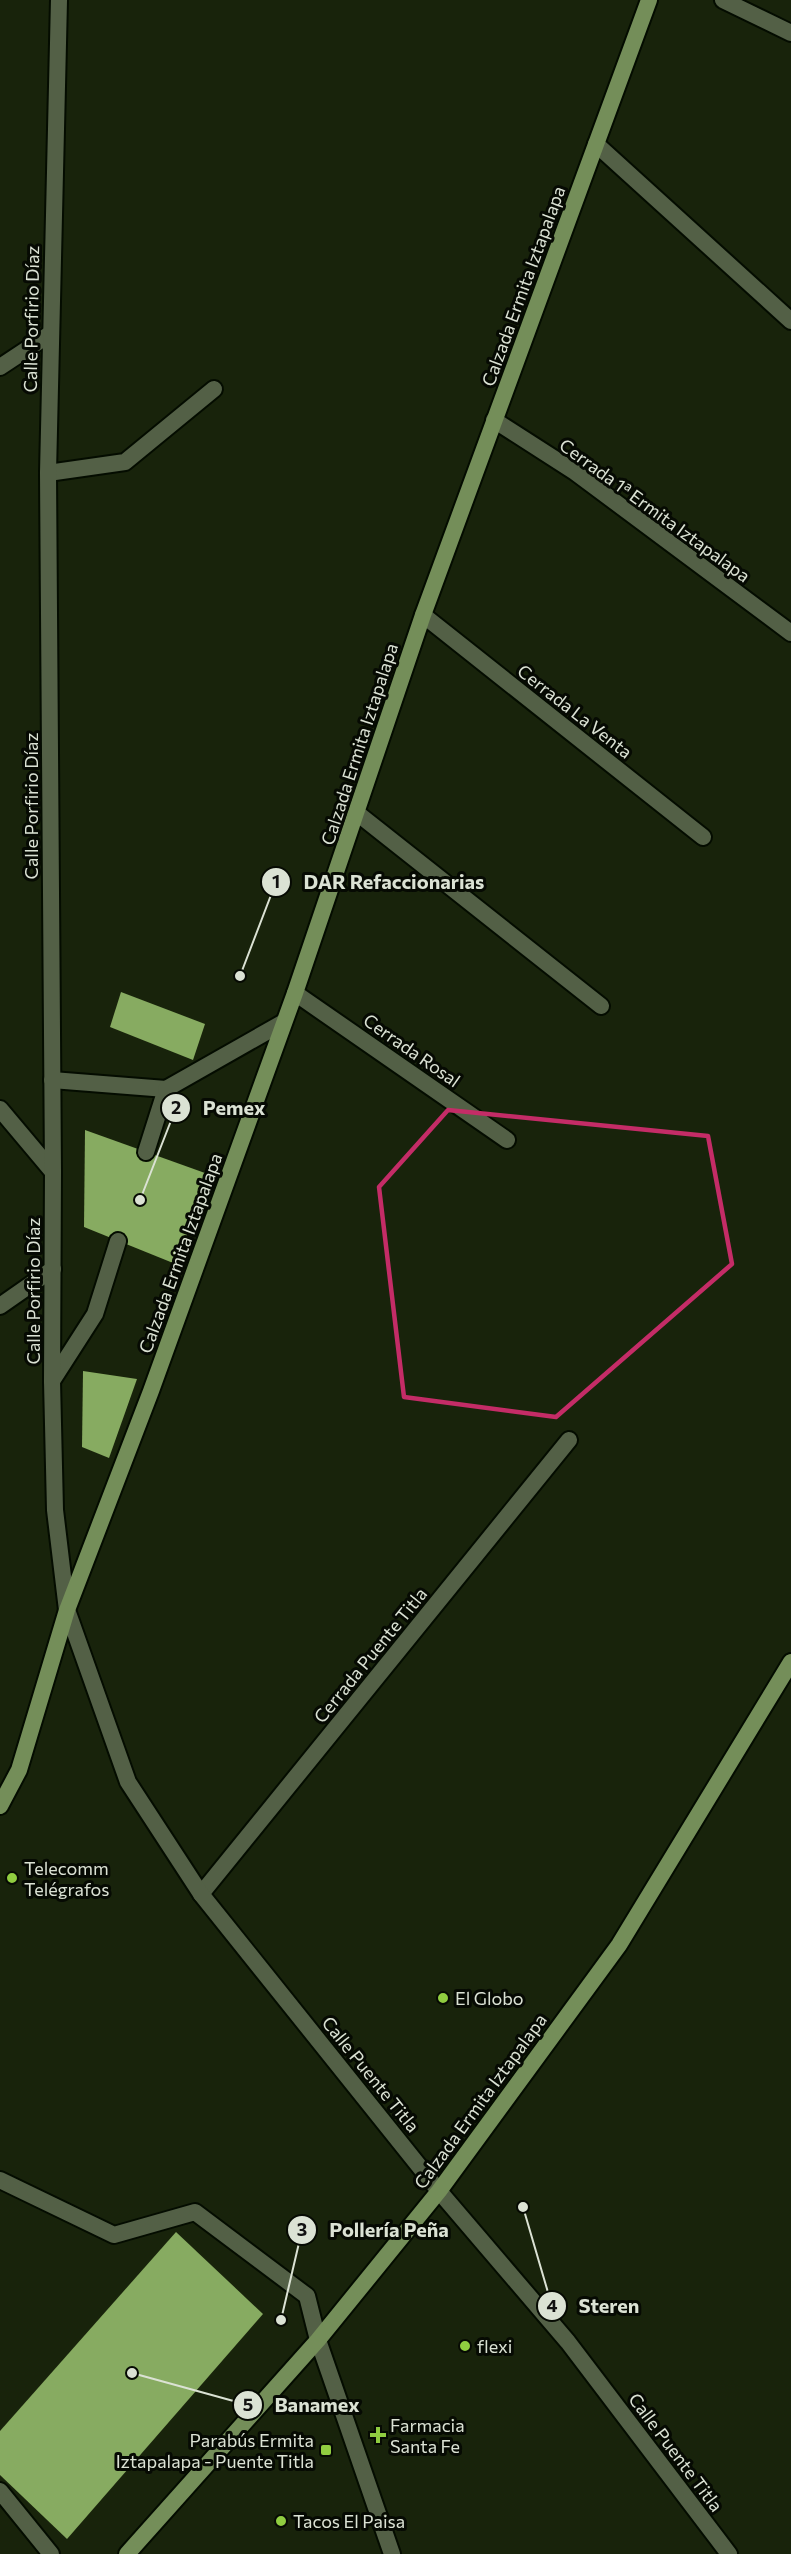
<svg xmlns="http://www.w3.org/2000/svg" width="791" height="2554" font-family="Commissioner,sans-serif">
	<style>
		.building { fill: #87ab61 }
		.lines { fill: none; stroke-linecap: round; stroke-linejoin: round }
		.service-casing { stroke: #040c00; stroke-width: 20 }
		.pedestrian-casing { stroke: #040c00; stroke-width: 20 }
		.minor-casing { stroke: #040c00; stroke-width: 20 }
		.tertiary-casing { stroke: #040c00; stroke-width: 20 }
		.primary-casing { stroke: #040c00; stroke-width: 20 }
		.service { stroke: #536046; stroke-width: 16 }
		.pedestrian { stroke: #536046; stroke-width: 16 }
		.minor { stroke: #536046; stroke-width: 16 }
		.tertiary { stroke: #536046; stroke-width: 16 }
		.primary { stroke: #748e59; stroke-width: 16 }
		.marked { fill: none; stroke: #c42c67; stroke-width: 4.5; stroke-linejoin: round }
		.poi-dot { fill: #90cd40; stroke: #060a03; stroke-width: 2 }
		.labels { text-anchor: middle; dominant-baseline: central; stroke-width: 6; stroke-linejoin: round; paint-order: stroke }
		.street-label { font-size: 18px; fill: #dbe2d4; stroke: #060a03 }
		.poi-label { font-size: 18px; fill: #dbe2d4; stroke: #060a03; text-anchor: start }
		.leader { fill: none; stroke: #dbe2d4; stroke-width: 2 }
		.callout-dot { fill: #dbe2d4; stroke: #060a03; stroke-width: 2 }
		.mark-label { font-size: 18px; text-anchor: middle; font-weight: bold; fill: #111 }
		.callout-label { font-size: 20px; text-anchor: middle; font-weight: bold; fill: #dbe2d4; stroke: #060a03; stroke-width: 6; stroke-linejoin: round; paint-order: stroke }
	</style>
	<rect width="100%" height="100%" fill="#18230b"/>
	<g class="building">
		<path d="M121,992L205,1024L193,1060L110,1027Z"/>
		<path d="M85,1130L205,1173L178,1265L84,1227Z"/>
		<path d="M83,1371L137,1379L109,1458L82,1447Z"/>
		<path d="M176,2232L263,2314L67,2539L0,2475V2431Z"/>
	</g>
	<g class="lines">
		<g class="service-casing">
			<g id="service">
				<path d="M357,813L601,1006"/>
				<path d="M52,1080L166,1089L146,1152"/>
				<path d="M166,1089L284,1022"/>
				<path d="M0,1306L53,1269"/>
				<path d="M52,1381L95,1314L118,1241"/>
				<path d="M0,2180L114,2235L195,2212L307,2296L318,2340"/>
				<path d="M0,2491L51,2554"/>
			</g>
		</g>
		<g class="pedestrian-casing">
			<path id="pedestrian" d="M423,615L703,837"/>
		</g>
		<g class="minor-casing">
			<g id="minor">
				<path d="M723,0L791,33"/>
				<path d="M596,144L791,321"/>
				<path d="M0,367L50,334"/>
				<path d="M494,420L575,472L791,633"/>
				<path d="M48,473L125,462L214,389"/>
				<path d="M295,993L507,1140"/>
				<path d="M0,1109L53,1172"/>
				<path d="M201,1894L569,1440"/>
				<path d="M439,2191L568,2342L729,2554"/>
				<path d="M318,2340L392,2554"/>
			</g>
		</g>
		<g class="tertiary-casing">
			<path id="tertiary" d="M59,0L48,473L53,1172L52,1381L55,1510L67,1610L128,1782L201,1894L439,2191"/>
		</g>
		<g class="primary-casing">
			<g id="primary">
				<path d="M0,1806L19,1770L67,1610L151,1391L295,993L423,615L649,0"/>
				<path d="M127,2554L318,2340L439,2191L619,1945L791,1662"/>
			</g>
		</g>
		<use href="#service" class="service"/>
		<use href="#pedestrian" class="pedestrian"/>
		<use href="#minor" class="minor"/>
		<use href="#tertiary" class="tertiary"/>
		<use href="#primary" class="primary"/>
	</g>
	<path class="marked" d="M448,1110L708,1136L732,1264L556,1417L404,1397L379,1187Z"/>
	<g class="poi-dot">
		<circle cx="12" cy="1878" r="6"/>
		<circle cx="443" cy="1998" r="6"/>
		<circle cx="465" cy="2346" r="6"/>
		<path d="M375 2426h6v6h6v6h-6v6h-6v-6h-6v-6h6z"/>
		<rect x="320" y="2444" width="12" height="12" rx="3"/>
		<circle cx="281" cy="2521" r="6"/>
	</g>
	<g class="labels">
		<g class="street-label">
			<text transform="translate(523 286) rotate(-70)">Calzada Ermita Iztapalapa</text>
			<text transform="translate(31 319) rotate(-89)">Calle Porfirio Díaz</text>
			<text transform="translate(655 510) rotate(36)">Cerrada 1ª Ermita Iztapalapa</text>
			<text transform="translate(575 711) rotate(38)">Cerrada La Venta</text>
			<text transform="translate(359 744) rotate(-72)">Calzada Ermita Iztapalapa</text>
			<text transform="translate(31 806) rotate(-90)">Calle Porfirio Díaz</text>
			<text transform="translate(412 1050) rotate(35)">Cerrada Rosal</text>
			<text transform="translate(180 1253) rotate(-70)">Calzada Ermita Iztapalapa</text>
			<text transform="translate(33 1291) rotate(-90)">Calle Porfirio Díaz</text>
			<text transform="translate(370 1655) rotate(-51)">Cerrada Puente Titla</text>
			<text transform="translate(371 2074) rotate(51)">Calle Puente Titla</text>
			<text transform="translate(480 2101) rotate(-54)">Calzada Ermita Iztapalapa</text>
			<text transform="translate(676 2452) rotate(53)">Calle Puente Titla</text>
		</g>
		<g class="poi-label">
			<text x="24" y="1868">Telecomm<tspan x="24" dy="21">Telégrafos</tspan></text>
			<text x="455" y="1998">El Globo</text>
			<text x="477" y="2346">flexi</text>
			<text x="390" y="2425">Farmacia<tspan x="390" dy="21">Santa Fe</tspan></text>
			<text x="314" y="2440" text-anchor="end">Parabús Ermita<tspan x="314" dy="21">Iztapalapa - Puente Titla</tspan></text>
			<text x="293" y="2521">Tacos El Paisa</text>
		</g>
	</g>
	<path class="leader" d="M240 976L276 882M140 1200L176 1108M281 2320L302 2230M523 2207L552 2306M132 2373L248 2405"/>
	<g class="callout-dot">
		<circle cx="240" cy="976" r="6"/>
		<circle cx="140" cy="1200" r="6"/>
		<circle cx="281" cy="2320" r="6"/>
		<circle cx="523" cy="2207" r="6"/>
		<circle cx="132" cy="2373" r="6"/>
		<circle cx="276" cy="882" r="15"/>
		<circle cx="176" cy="1108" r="15"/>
		<circle cx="302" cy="2230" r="15"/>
		<circle cx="552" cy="2306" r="15"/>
		<circle cx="248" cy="2405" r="15"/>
	</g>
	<g class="mark-label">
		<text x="276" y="888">1</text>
		<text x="176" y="1114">2</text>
		<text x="302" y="2236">3</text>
		<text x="552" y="2312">4</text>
		<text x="248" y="2411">5</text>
	</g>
	<g class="callout-label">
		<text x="394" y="889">DAR Refaccionarias</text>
		<text x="234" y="1115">Pemex</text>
		<text x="389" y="2237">Pollería Peña</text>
		<text x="609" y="2313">Steren</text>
		<text x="317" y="2412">Banamex</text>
	</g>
</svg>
